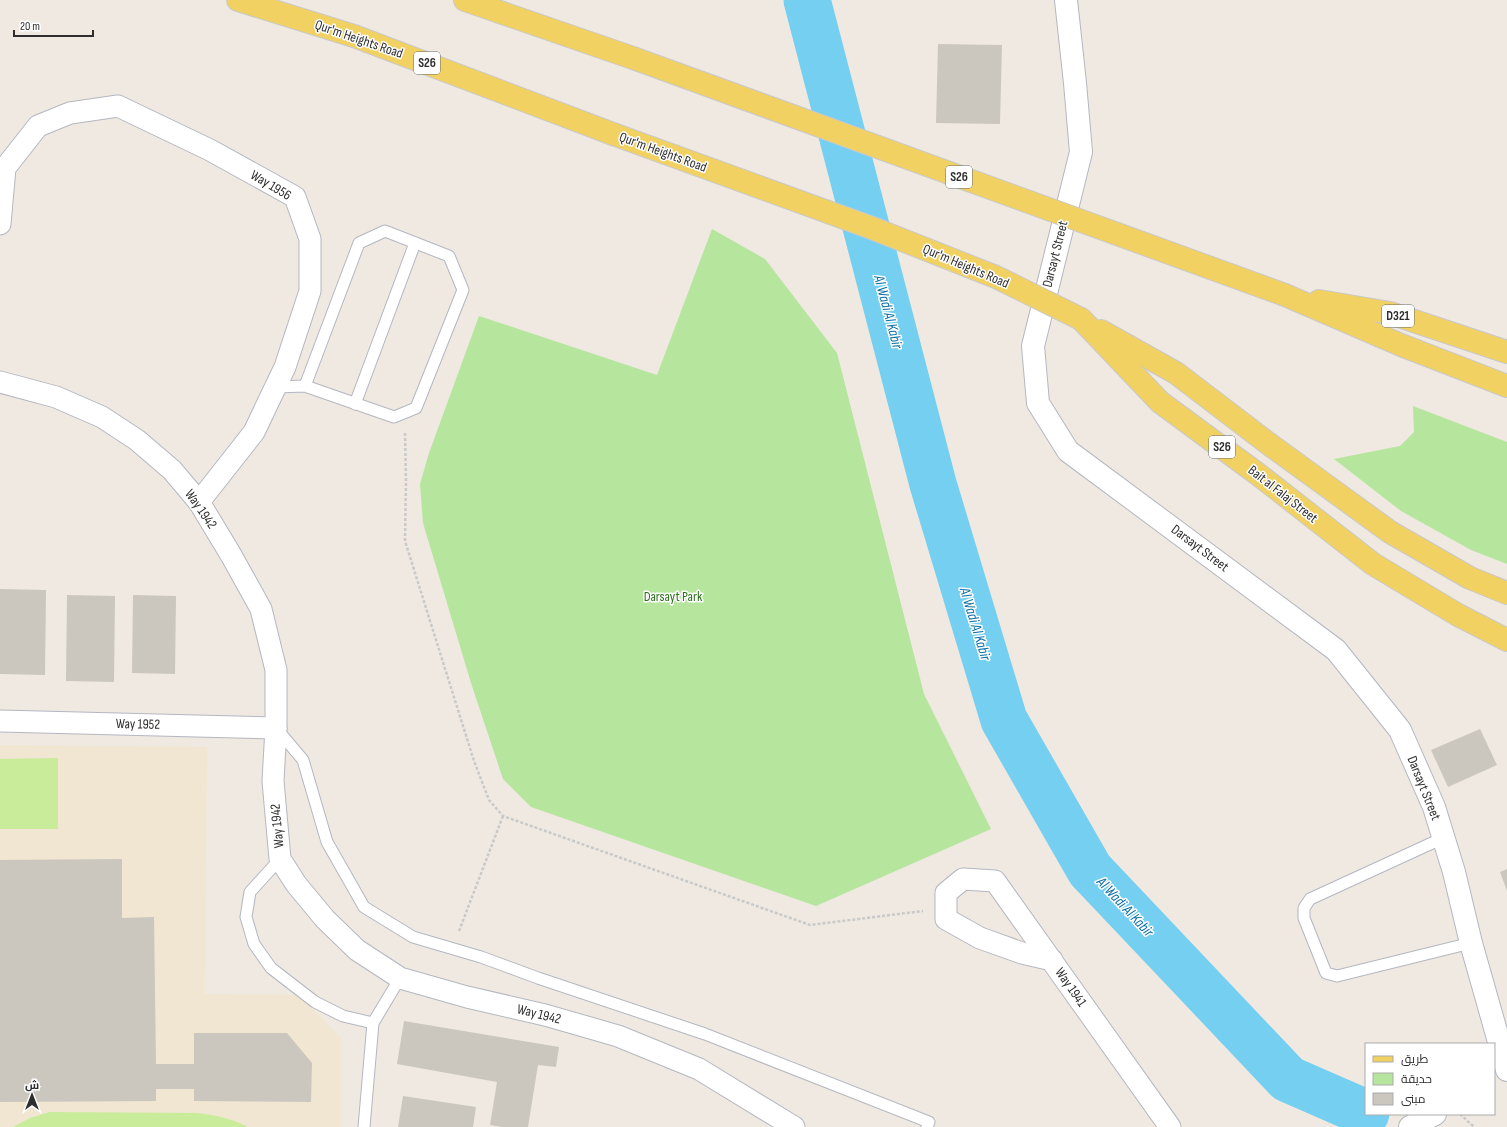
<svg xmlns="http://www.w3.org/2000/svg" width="1507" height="1127" font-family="'Sofia Sans Condensed',Cairo,sans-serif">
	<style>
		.education { fill: #f0e6d1 }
		.green { fill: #b6e59e }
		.pitch { fill: #c9ec9a }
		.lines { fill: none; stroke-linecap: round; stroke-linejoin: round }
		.river { stroke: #75cff0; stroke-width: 47 }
		.building { fill: #cbc7bf }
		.lane-casing { stroke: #b4b7c1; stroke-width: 13 }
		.street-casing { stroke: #b4b7c1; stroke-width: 23 }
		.secondary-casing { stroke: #b4b7c1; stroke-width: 24 }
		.primary-casing { stroke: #c9c9c9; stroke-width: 24 }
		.path { stroke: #c9c9c9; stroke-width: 2.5; stroke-dasharray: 3 2; stroke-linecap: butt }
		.lane { stroke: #fff; stroke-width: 11 }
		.street { stroke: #fff; stroke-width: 21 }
		.secondary { stroke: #fff; stroke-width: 22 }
		.primary { stroke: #f2d163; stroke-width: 22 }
		.primary-bridge-casing { stroke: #c9c9c9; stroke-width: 24; stroke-linecap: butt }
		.primary-bridge { stroke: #f2d163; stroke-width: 22 }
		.labels { text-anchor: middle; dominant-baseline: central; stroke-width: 3; stroke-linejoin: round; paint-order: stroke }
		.shield { fill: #fff; stroke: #6d6d6d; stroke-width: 1 }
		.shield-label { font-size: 13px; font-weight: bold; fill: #2e2e2e }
		.street-label { font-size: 14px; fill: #2e2e2e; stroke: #fff }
		.park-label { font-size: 14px; fill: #2c6e1b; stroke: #fff }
		.water-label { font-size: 15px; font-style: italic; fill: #0d6fa3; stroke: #fff }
	</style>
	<rect width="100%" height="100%" fill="#efe9e1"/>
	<path class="education" d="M0,745L207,747L205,994L299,995L341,1038V1127H0Z"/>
	<g class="green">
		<path d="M712,229L765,259L837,353L924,694L991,829L816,906L531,807L503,779L471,683L423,523L420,484L429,453L479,316L657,375Z"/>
		<path d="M1413,406L1507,442V564L1471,550L1401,511L1334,459L1400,446L1414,432Z"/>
	</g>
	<g class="pitch">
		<path d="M58,758V829H0V759Z"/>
		<path d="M50,1112L197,1113C215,1115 231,1118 248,1127H13L30,1118Z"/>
	</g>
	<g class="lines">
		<path class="river" d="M807,0L933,484L1004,720L1090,870L1288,1079L1366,1113"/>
	</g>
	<g class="building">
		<path d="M938,44L1002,45L1000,124L936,123Z"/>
		<path d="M0,589L46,590L45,675L0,674Z"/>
		<path d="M67,595L115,596L114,682L66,681Z"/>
		<path d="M133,595L176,596L175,674L132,673Z"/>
		<path d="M1480,729L1497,765L1448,787L1431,750Z"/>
		<path d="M122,859V918L154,917L156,1064H194V1033H287L312,1063L311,1102L194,1101V1089H156V1101L0,1102V860Z"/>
		<path d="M1507,869V891L1500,872Z"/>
		<path d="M404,1021L559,1047L556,1067L538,1065L528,1127H502L490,1125L497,1082L397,1064Z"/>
		<path d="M403,1096L476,1107L473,1127H398Z"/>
	</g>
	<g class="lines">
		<g class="lane-casing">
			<g id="lane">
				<path d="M276,387L305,386L394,417L416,408L463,290L449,256L385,231L359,243L305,386"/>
				<path d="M355,404L415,243"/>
				<path d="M276,728L303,760L327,842L364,907L413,937L481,957L538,978L705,1034L929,1122L927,1127"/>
				<path d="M1443,838L1310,899L1304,908V918L1326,973L1337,976L1471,943"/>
				<path d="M280,859L250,892L246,917L254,944L271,968L315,1002L343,1016L373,1023"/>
				<path d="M364,1127L373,1023L400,978"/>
			</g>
		</g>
		<g class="street-casing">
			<g id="street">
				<path d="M0,224L5,168L38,126L70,113L118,106L210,150L295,197L310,239V291L285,367L254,432L199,502"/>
				<path d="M0,382L56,397L102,417L137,440L172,470L199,502L231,555L261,609L276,670V728L273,781L280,859L296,884L325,919L357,950L400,978L467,997L545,1015L618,1036L699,1069L794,1127"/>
				<path d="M0,721L276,728"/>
				<path d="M1052,960L1022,953L980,938L946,919V893L963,879L995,881L1170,1127"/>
			</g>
		</g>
		<g class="secondary-casing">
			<g id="secondary">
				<path d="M1066,0L1075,83L1081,152L1033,346L1038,403L1068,451L1336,650L1400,730L1434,807L1454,872L1471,943L1507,1070"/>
				<path d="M1410,1127L1435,1114"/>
			</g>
		</g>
		<g class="primary-casing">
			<g id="primary">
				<path d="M238,0L354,36L613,134"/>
				<path d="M465,0L633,58"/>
				<path d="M1285,295L1401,345L1507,386"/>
				<path d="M1319,301L1390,313L1507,352"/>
				<path d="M1081,319L1160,402L1259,475L1373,564L1458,615L1507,640"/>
				<path d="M1101,331L1176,373L1269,444L1390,532L1470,578L1507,593"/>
			</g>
		</g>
		<g class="path">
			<path d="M405,433L406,481L405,541L474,761L489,800L503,816L810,925L923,911"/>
			<path d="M459,931L503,816"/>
			<path d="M1460,1114L1474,1127"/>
		</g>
		<use href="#lane" class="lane"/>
		<use href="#street" class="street"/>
		<use href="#secondary" class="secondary"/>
		<use href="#primary" class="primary"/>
		<g class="primary-bridge-casing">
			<g id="primary-bridge">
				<path d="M633,58L1285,295"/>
				<path d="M613,134L872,228L996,277L1081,319"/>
			</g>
		</g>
		<use href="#primary-bridge" class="primary-bridge"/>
	</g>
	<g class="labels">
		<g class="shield">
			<rect x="414" y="52" width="26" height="22" rx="3"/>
			<rect x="946" y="166" width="26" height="22" rx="3"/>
			<rect x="1382" y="305" width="32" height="22" rx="3"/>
			<rect x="1209" y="436" width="26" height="22" rx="3"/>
		</g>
		<g class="shield-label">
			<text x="427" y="63">S26</text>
			<text x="959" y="177">S26</text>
			<text x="1398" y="316">D321</text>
			<text x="1222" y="447">S26</text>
		</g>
		<g class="street-label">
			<text transform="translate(359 39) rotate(19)">Qur'm Heights Road</text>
			<text transform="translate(663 152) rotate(20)">Qur'm Heights Road</text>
			<text transform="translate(271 185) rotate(31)">Way 1956</text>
			<text transform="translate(1055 254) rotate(-76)">Darsayt Street</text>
			<text transform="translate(966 266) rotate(23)">Qur'm Heights Road</text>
			<text transform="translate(1283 494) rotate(38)">Bait al Falaj Street</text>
			<text transform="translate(201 509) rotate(55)">Way 1942</text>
			<text transform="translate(1200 548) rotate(37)">Darsayt Street</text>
			<text transform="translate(138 724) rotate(1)">Way 1952</text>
			<text transform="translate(1424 788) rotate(68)">Darsayt Street</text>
			<text transform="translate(277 826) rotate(-95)">Way 1942</text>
			<text transform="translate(1071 987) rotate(55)">Way 1941</text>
			<text transform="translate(539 1014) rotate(14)">Way 1942</text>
		</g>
		<g class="park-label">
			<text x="673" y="596">Darsayt Park</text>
		</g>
		<g class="water-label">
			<text transform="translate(888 312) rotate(75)">Al Wadi Al Kabir</text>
			<text transform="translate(975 624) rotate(73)">Al Wadi Al Kabir</text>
			<text transform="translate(1125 907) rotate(47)">Al Wadi Al Kabir</text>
		</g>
	</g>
	<rect x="1365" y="1043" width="130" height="72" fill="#ffffff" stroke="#ababab"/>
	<rect x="1373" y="1056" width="20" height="6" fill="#f2d163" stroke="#ababab"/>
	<text x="1401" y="1063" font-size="12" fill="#2e2e2e">طريق</text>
	<rect x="1373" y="1073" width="20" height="12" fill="#b6e59e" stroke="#ababab"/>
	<text x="1401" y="1083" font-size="12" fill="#2e2e2e">حديقة</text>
	<rect x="1373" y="1093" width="20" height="12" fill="#cbc7bf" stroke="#ababab"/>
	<text x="1401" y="1103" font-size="12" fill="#2e2e2e">مبنى</text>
	<g transform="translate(32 1095)" stroke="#ffffff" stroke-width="3" paint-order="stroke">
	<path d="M0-3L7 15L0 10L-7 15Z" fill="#2e2e2e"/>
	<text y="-6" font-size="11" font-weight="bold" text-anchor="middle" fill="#2e2e2e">ش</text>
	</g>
	<path d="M14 30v6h79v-6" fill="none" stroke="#2e2e2e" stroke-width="2"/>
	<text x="20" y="30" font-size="12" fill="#2e2e2e" stroke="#ffffff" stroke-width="3" paint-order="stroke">20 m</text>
</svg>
